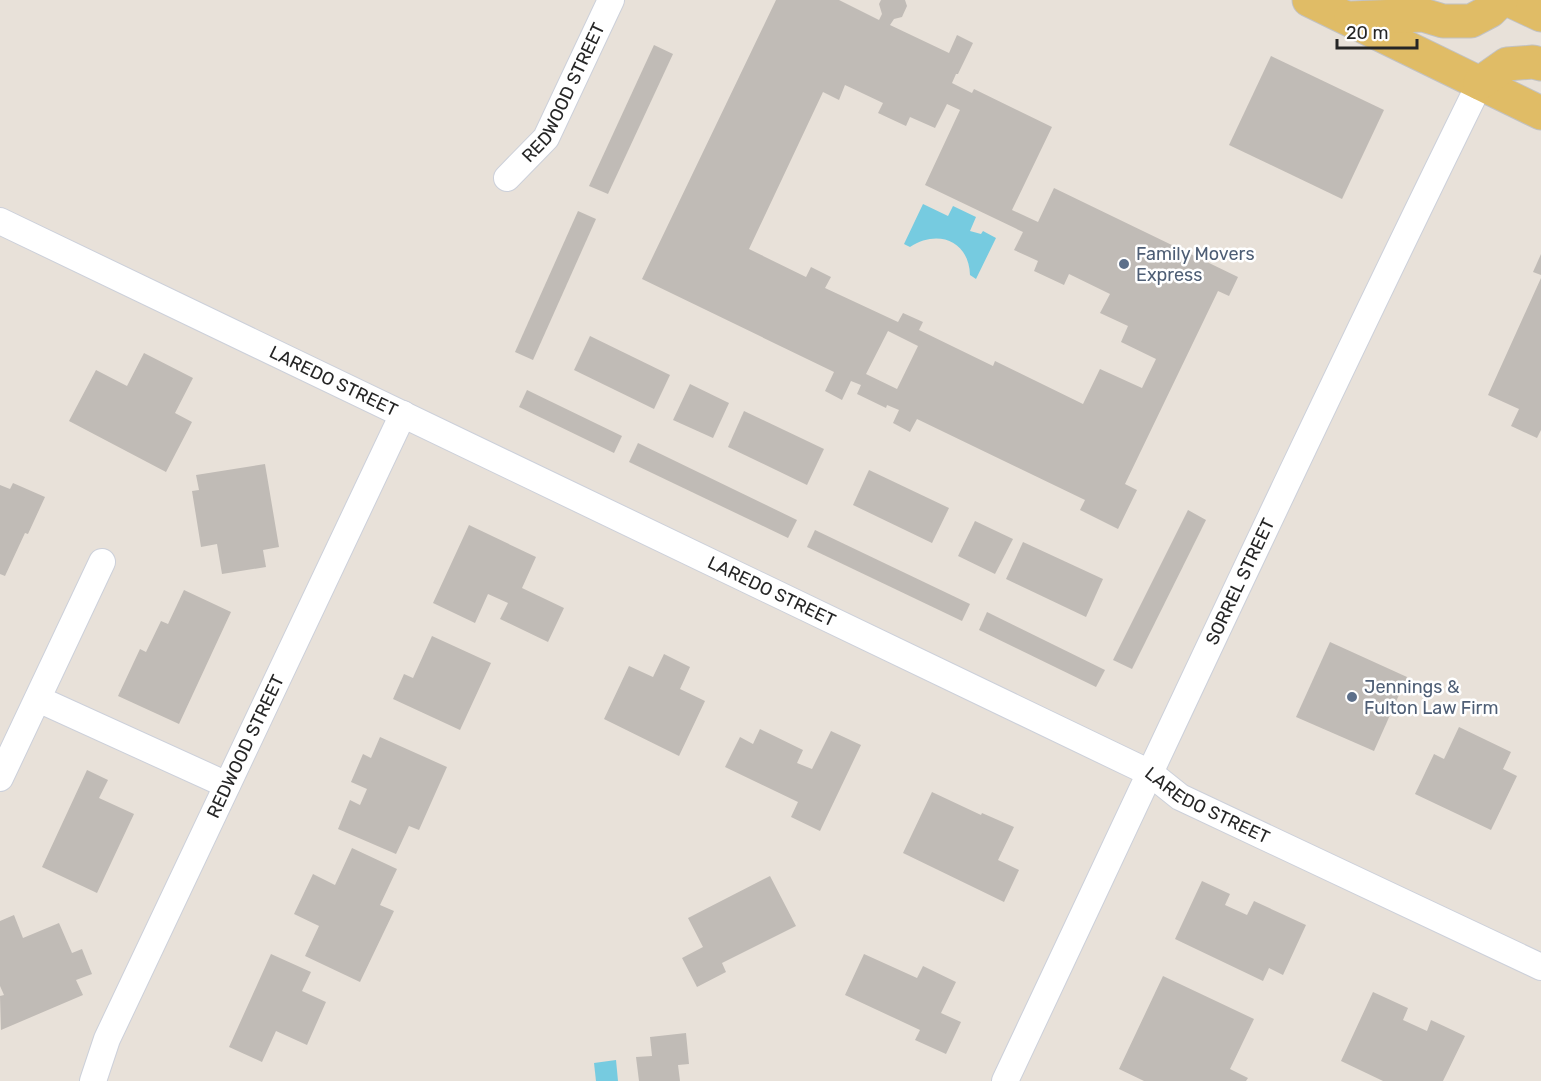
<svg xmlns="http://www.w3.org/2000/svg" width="1541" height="1081" font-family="Rubik,sans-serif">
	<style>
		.water { fill: #76cbe0 }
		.building { fill: #c0bbb6; fill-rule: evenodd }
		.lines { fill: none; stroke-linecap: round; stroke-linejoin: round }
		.minor-casing { stroke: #ccd0da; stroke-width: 28 }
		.primary-casing { stroke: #c2c2c2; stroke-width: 35 }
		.minor { stroke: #fff; stroke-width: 26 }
		.primary { stroke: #e0bc66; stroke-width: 33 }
		.service-dot { fill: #5c6f8a; stroke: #fff; stroke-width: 2 }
		.labels { text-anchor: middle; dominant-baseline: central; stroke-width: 5; stroke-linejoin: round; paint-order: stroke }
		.street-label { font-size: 18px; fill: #262626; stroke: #fff }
		.service-label { font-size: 18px; fill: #4e5e75; stroke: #fff; text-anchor: start }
	</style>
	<rect width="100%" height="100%" fill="#e8e1d9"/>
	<g class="water">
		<path d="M923,204L948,216L953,206L976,217L970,231L981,234L983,231L996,238L976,279L970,275C969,240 937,229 910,247L904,244Z"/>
		<path d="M616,1060L618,1081H596L594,1063Z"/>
	</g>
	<g class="building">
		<path d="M776,0H839L879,20L882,14L879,4L881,0H905L907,6L902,17L894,19L890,25L949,53L957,35L973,43L958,74H956L952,83L972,93L974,89L1052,127L1012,210L1038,222L1054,188L1238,277L1229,296L1218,291L1125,484L1137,490L1118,529L1080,510L1085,500L917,419L910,432L893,423L899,410L887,405L886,408L857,394L861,385L851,381L842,400L825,391L834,372L642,279ZM845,85L883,103L878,113L906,126L910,117L935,128L947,104L960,110L925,185L1023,232L1014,250L1038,261L1034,271L1064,285L1069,274L1110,294L1100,313L1128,326L1121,342L1156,359L1142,388L1100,369L1083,404L995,361L993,366L919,330L923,322L903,313L898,322L825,288L831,277L811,267L806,277L749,249L823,92L839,100ZM888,331L918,346L897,389L866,374Z"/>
		<path d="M654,45L673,54L608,194L589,186Z"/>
		<path d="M1271,56L1384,110L1342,199L1229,145Z"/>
		<path d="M578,211L596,219L533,360L515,352Z"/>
		<path d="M1541,254V275L1533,272Z"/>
		<path d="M1541,278V430L1537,438L1511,426L1519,409L1488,395Z"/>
		<path d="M590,336L670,375L654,409L574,370Z"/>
		<path d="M144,353L193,378L175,413L192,422L166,472L69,421L96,370L127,386Z"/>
		<path d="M690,384L729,403L713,438L673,420Z"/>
		<path d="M527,390L622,436L614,453L519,407Z"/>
		<path d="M744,411L824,449L807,485L728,447Z"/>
		<path d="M638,443L797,520L788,538L629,462Z"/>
		<path d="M265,464L279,547L263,550L266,567L222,574L217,544L201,547L192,491L199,490L196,475Z"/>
		<path d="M869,470L949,508L932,543L853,505Z"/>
		<path d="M13,483L45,497L28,534L25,533L5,576L0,574V485L10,489Z"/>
		<path d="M1188,510L1206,520L1132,669L1113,660Z"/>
		<path d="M975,521L1013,539L995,574L958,556Z"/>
		<path d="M469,525L536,557L522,588L564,608L548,642L500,619L508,603L488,594L475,623L433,603Z"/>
		<path d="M815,530L970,604L962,621L807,547Z"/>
		<path d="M1023,542L1103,579L1086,617L1006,579Z"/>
		<path d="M184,590L231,612L179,724L118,696L140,649L146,652L161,621L168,624Z"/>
		<path d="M987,612L1105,670L1096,687L979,630Z"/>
		<path d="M432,636L491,663L460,730L393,699L404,674L413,678Z"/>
		<path d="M1330,642L1407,677L1374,751L1296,717Z"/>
		<path d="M664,654L690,667L680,689L705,701L679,756L604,719L629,666L653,677Z"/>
		<path d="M1459,727L1511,752L1503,769L1517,776L1491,830L1415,794L1434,754L1444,759Z"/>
		<path d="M760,729L803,750L797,763L812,769L831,731L861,745L820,831L791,817L798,802L725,767L740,737L753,744Z"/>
		<path d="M380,737L447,767L419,830L409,826L396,854L338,829L350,800L360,805L367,789L351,782L363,754L371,758Z"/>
		<path d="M87,770L108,780L99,798L134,814L97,893L42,867Z"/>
		<path d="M932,792L981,815L982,813L1014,827L998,860L1019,870L1004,902L903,853Z"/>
		<path d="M352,848L397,869L380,905L394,911L360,982L305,956L319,926L294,914L313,874L335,885Z"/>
		<path d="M770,876L796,926L722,963L726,972L697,987L682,958L703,947L688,918Z"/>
		<path d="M1202,881L1230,894L1225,905L1247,915L1254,901L1306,925L1283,975L1269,968L1263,981L1175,939Z"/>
		<path d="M14,915L23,938L59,923L72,953L82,949L92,974L76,980L83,995L1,1030L0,996L4,995L0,986V921Z"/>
		<path d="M271,954L311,972L302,991L326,1002L307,1045L276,1031L262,1062L229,1047Z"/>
		<path d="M864,954L917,978L923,966L956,982L941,1013L961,1022L946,1054L915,1040L920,1030L845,995Z"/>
		<path d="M1163,976L1254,1019L1230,1069L1248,1078L1246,1081H1144L1119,1069Z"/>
		<path d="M1373,992L1408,1008L1403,1020L1427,1031L1431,1020L1465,1036L1443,1081H1383L1341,1061Z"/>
		<path d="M686,1033L689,1064L678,1065L680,1081H639L636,1057L652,1056L650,1037Z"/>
	</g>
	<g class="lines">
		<g class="minor-casing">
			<g id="minor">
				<path id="s1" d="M507,178L546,138L611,0"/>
				<path id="s2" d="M0,221L1150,773L1180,797L1541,967"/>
				<path d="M38,699L227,785"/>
				<path d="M0,778L102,562"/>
				<path id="s3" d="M93,1081L107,1039L403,414"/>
				<path id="s4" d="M1005,1081C1162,748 1317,414 1480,83"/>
			</g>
		</g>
		<g class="primary-casing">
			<g id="primary">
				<path d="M1309,0L1541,113"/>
				<path d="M1509,0L1541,15"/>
				<path d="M1351,18L1423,15L1443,21H1471L1490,11L1501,0"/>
				<path d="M1480,83L1507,64L1533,62L1541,64"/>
			</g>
		</g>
		<use href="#minor" class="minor"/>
		<use href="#primary" class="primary"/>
	</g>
	<g class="service-dot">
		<circle cx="1124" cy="264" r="6"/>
		<circle cx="1352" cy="697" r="6"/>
	</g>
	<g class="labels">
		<g class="street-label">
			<text stroke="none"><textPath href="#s1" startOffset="104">REDWOOD STREET</textPath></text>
			<text stroke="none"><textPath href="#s2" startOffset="370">LAREDO STREET</textPath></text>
			<text stroke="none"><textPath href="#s4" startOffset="552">SORREL STREET</textPath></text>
			<text stroke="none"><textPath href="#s2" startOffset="856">LAREDO STREET</textPath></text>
			<text stroke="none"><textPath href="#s3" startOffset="368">REDWOOD STREET</textPath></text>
			<text stroke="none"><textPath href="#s2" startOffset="1342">LAREDO STREET</textPath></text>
		</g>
		<g class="service-label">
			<text x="1136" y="254">Family Movers<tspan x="1136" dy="21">Express</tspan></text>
			<text x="1364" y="687">Jennings &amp;<tspan x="1364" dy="21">Fulton Law Firm</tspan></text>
		</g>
	</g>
	<path d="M1337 39v9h80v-9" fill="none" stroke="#262626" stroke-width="3"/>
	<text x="1346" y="39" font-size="18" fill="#262626" stroke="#ffffff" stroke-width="4.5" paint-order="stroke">20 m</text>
</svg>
